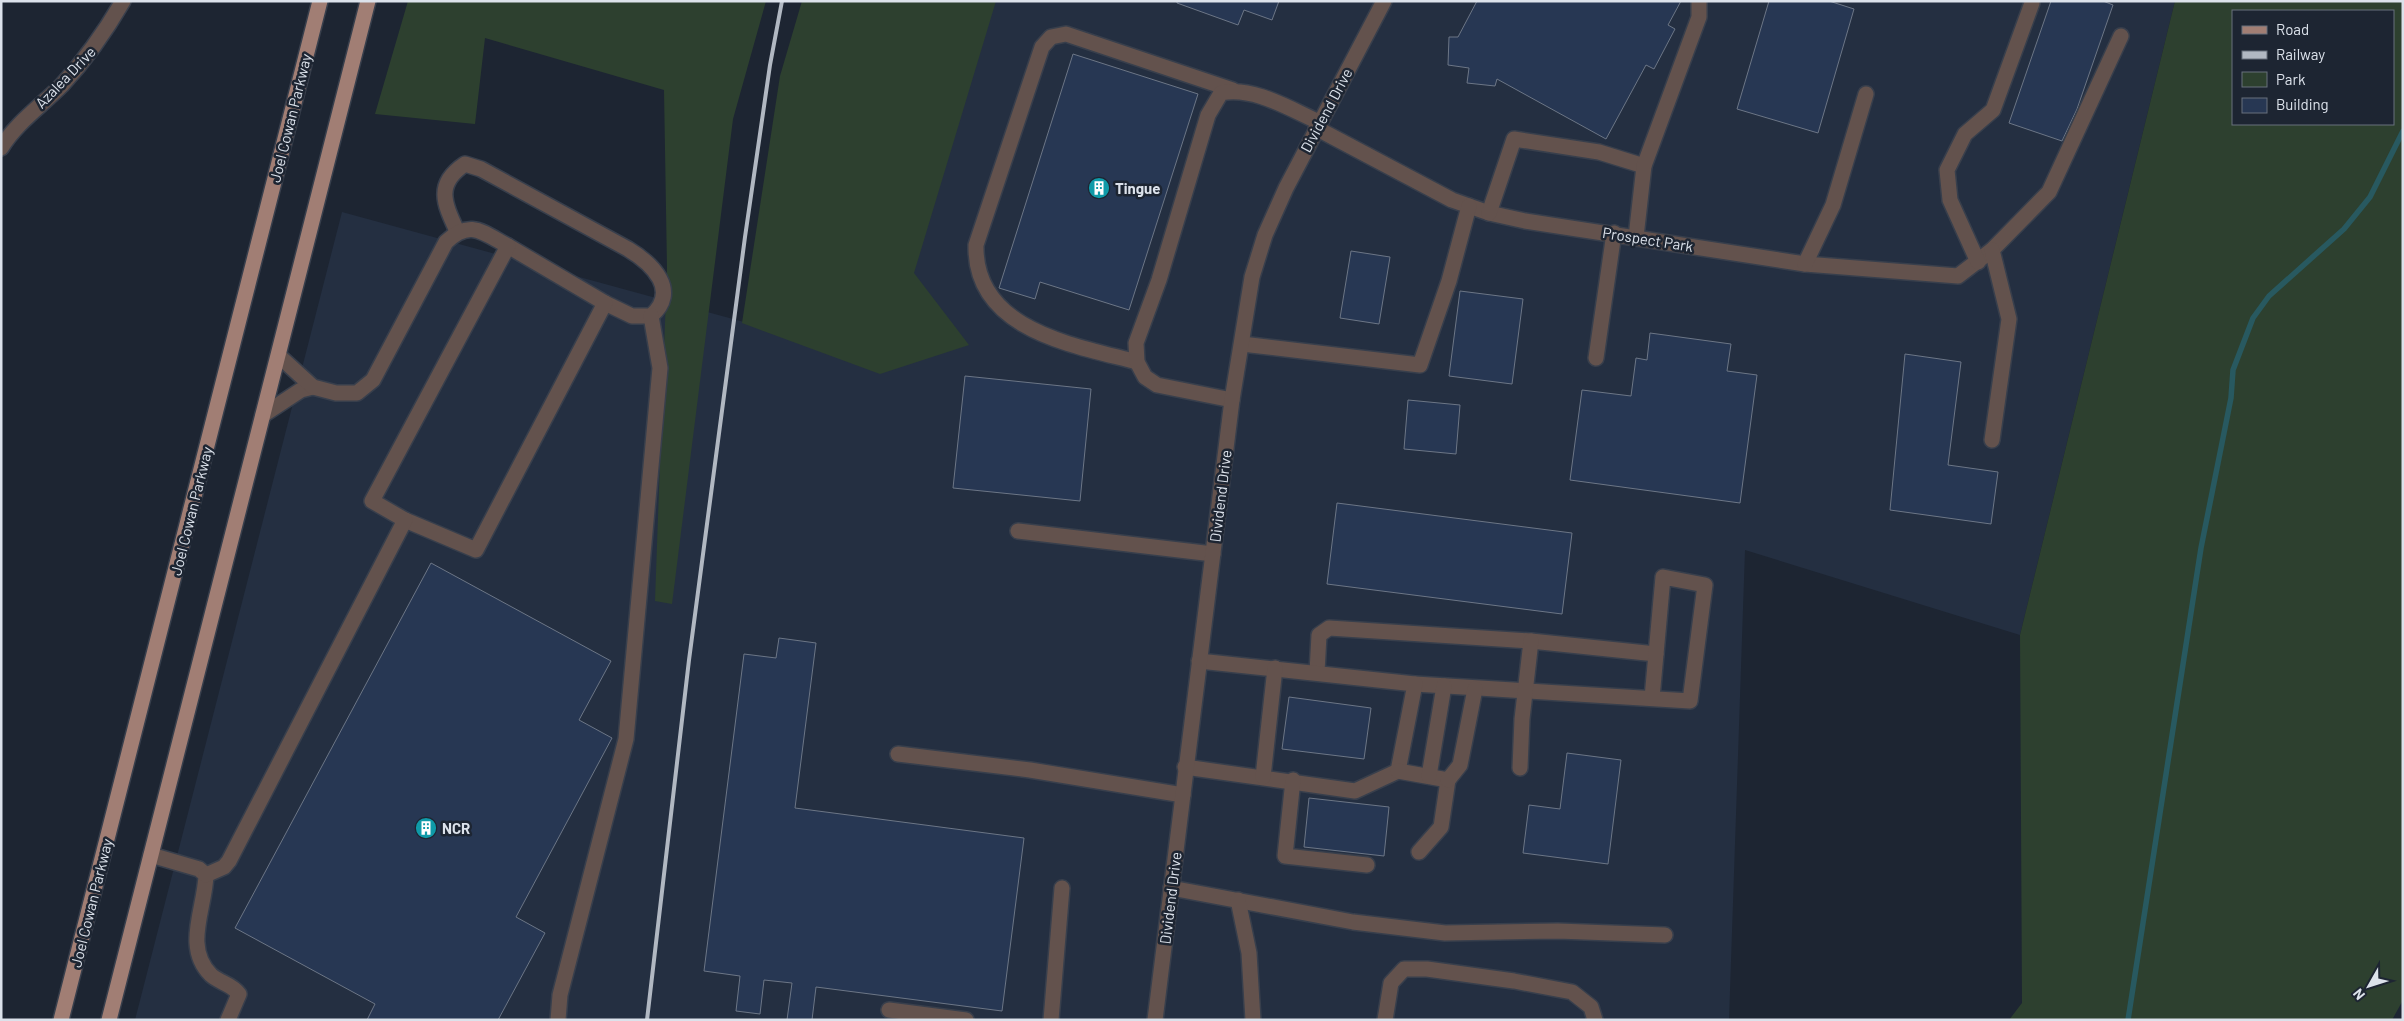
<svg xmlns="http://www.w3.org/2000/svg" width="2404" height="1021" font-family="Barlow,sans-serif">
	<style>
		.built { fill: #242f41 }
		.green { fill: #2d402f; fill-rule: evenodd }
		.lines { fill: none; stroke-linecap: round; stroke-linejoin: round }
		.stream { stroke: #285960; stroke-width: 5.5 }
		.building { fill: #273753; stroke: #6c7686 }
		.minor-casing { stroke: #383f4c; stroke-width: 18 }
		.major-casing { stroke: #383f4c; stroke-width: 18 }
		.minor { stroke: #63524d; stroke-width: 15 }
		.major { stroke: #a17e74; stroke-width: 15 }
		.rail { stroke: #b1b8c2; stroke-width: 4 }
		.labels { text-anchor: middle; dominant-baseline: central; stroke-width: 5; stroke-linejoin: round; paint-order: stroke }
		.street-label { font-size: 15px; fill: #dce2eb; stroke: #1d2532 }
		.poi-label { font-size: 15px; font-weight: bold; fill: #dce2eb; stroke: #1d2532; text-anchor: start }
	</style>
	<rect width="100%" height="100%" fill="#1d2532"/>
	<path class="built" d="M965,1H2175L2020,635L1745,550L1729,1020H135L342,212L883,360Z"/>
	<g class="green">
		<path d="M408,1H766L733,119L672,604L655,601L667,268L664,90L485,38L475,124L375,114Z"/>
		<path d="M802,1H996L914,273L969,345L880,374L742,323L780,76Z"/>
		<path d="M2175,1H2403V1000L2392,1020H2009L2022,1003L2020,635ZM2233,11H2393V124H2233Z"/>
	</g>
	<g class="lines">
		<path class="stream" d="M2128,1020L2201,548L2231,398L2233,370L2253,318L2269,296L2344,229L2370,197L2403,131"/>
	</g>
	<g class="building">
		<path d="M1177,1H1279L1272,20L1244,10L1238,25L1177,3Z"/>
		<path d="M1477,1H1681L1668,25L1675,29L1654,69L1646,65L1606,139L1497,79L1495,86L1467,83L1469,68L1448,65L1449,37H1458Z"/>
		<path d="M1769,1H1829L1854,9L1818,133L1737,109Z"/>
		<path d="M2051,1H2103L2113,5L2077,109L2062,141L2009,123Z"/>
		<path d="M1073,54L1198,94L1129,310L1040,282L1035,299L999,288Z"/>
		<path d="M1351,251L1390,257L1379,324L1340,318Z"/>
		<path d="M1460,291L1523,299L1512,384L1449,376Z"/>
		<path d="M1650,333L1731,344L1727,371L1757,375L1740,503L1570,480L1582,390L1631,396L1636,358L1647,360Z"/>
		<path d="M1905,354L1961,362L1948,465L1998,472L1991,524L1890,510Z"/>
		<path d="M965,376L1091,389L1080,501L953,488Z"/>
		<path d="M1408,400L1460,405L1456,454L1404,449Z"/>
		<path d="M1337,503L1572,533L1562,614L1327,584Z"/>
		<path d="M431,563L611,661L579,720L612,738L516,917L545,933L498,1020H367L375,1004L235,928Z"/>
		<path d="M779,638L816,643L795,808L1024,838L1002,1011L816,987L812,1020H787L792,983L764,980L760,1014L736,1011L740,976L704,971L744,654L776,658Z"/>
		<path d="M1289,697L1371,708L1364,759L1282,749Z"/>
		<path d="M1567,753L1621,760L1608,864L1523,853L1529,805L1560,809Z"/>
		<path d="M1309,798L1389,807L1384,856L1304,847Z"/>
	</g>
	<g class="lines">
		<g class="minor-casing">
			<g id="minor">
				<path d="M1316,128L1452,200L1489,213L1525,221L1805,264L1958,276L1992,250L2049,192L2121,36"/>
				<path d="M1,148C16,123 41,106 62,85C86,59 105,32 123,1"/>
				<path d="M1489,213L1514,139L1599,152L1644,166"/>
				<path d="M457,231C444,203 435,184 465,164L481,169L628,249C653,264 680,291 651,316H632L605,303"/>
				<path d="M1636,237L1644,166L1699,17V1"/>
				<path d="M1978,262L1950,200L1947,170L1965,134L1993,110L2032,3"/>
				<path d="M1805,264L1833,205L1866,94"/>
				<path d="M1242,344L1420,365L1449,281L1469,206"/>
				<path d="M1596,358L1614,233"/>
				<path d="M1137,362C1073,345 974,330 976,245L1042,47L1051,37L1066,34L1233,90"/>
				<path d="M1232,400L1157,385L1145,377L1137,362L1136,343L1159,280L1208,115L1221,93C1253,86 1290,109 1319,122"/>
				<path d="M263,415L301,390L313,387"/>
				<path d="M1992,440L2009,319L1992,250"/>
				<path d="M405,520L476,550L605,303L508,246"/>
				<path d="M1018,531L1213,554"/>
				<path d="M1317,672L1319,635L1329,628L1531,641L1656,654"/>
				<path d="M1415,684L1690,701L1705,585L1663,577L1652,698"/>
				<path d="M898,754L1030,770L1183,795"/>
				<path d="M1185,767L1355,791L1398,771L1415,684L1199,661"/>
				<path d="M1520,768L1522,719L1531,641"/>
				<path d="M1398,771L1448,780L1441,827L1419,852"/>
				<path d="M1429,776L1444,686"/>
				<path d="M1263,777L1275,668"/>
				<path d="M1293,780L1285,856L1367,865"/>
				<path d="M1448,780L1460,765L1475,689"/>
				<path d="M151,855L199,869L206,875C205,909 183,947 211,975C220,983 232,984 239,994L228,1020"/>
				<path d="M206,875L224,867L229,861L405,520L372,501L508,246C482,232 470,219 446,242L373,380L357,393H336L313,387L279,356"/>
				<path d="M1171,888L1353,922L1445,933L1558,931L1665,935"/>
				<path d="M1238,900L1249,953L1253,1020"/>
				<path d="M889,1010L966,1020"/>
				<path d="M558,1020L560,995L626,739L660,368L651,316"/>
				<path d="M1051,1020L1062,888"/>
				<path d="M1155,1020L1232,400L1252,277L1265,235L1286,188L1384,1"/>
				<path d="M1385,1020L1391,983L1404,969H1427L1514,981L1572,992L1591,1007L1595,1020"/>
			</g>
		</g>
		<g class="major-casing">
			<g id="major">
				<path d="M61,1020L320,1"/>
				<path d="M109,1020L368,1"/>
			</g>
		</g>
		<use href="#minor" class="minor"/>
		<use href="#major" class="major"/>
		<path class="rail" d="M647,1020L689,660L745,237L770,65L782,1"/>
	</g>
	<defs>
		<g id="building-disc" transform="scale(1.125)"><circle r="9.5" fill="#0f9aa8" stroke="#1d2532"/><path d="M-4-6H4V6H1V3H-1V6H-4ZM-2.5-4.3h1.7v1.8h-1.7ZM.8-4.3h1.7v1.8H.8ZM-2.5-1h1.7V.8h-1.7ZM.8-1h1.7V.8H.8Z" fill="#fff"/></g>
	</defs>
	<g fill-rule="evenodd">
		<use href="#building-disc" x="1099" y="188"/>
		<use href="#building-disc" x="426" y="828"/>
	</g>
	<g class="labels">
		<g class="street-label">
			<text transform="translate(65 77) rotate(-46)">Azalea Drive</text>
			<text transform="translate(1326 110) rotate(-62)">Dividend Drive</text>
			<text transform="translate(290 118) rotate(-76)">Joel Cowan Parkway</text>
			<text transform="translate(1648 239) rotate(9)">Prospect Park</text>
			<text transform="translate(1220 496) rotate(-83)">Dividend Drive</text>
			<text transform="translate(191 511) rotate(-76)">Joel Cowan Parkway</text>
			<text transform="translate(1170 898) rotate(-83)">Dividend Drive</text>
			<text transform="translate(91 903) rotate(-76)">Joel Cowan Parkway</text>
		</g>
		<g class="poi-label">
			<text x="1115" y="188">Tingue</text>
			<text x="442" y="828">NCR</text>
		</g>
	</g>
	<rect width="2404" height="1021" fill="none" stroke="#dce2eb" stroke-width="5"/>
	<rect x="2232" y="10" width="162" height="115" fill="#1d2532" stroke="#69717c"/>
	<rect x="2242" y="26" width="25" height="8" fill="#a17e74" stroke="#69717c"/>
	<text x="2276" y="35" font-size="15" fill="#dce2eb">Road</text>
	<rect x="2242" y="51" width="25" height="8" fill="#b1b8c2" stroke="#69717c"/>
	<text x="2276" y="60" font-size="15" fill="#dce2eb">Railway</text>
	<rect x="2242" y="72" width="25" height="15" fill="#2d402f" stroke="#69717c"/>
	<text x="2276" y="85" font-size="15" fill="#dce2eb">Park</text>
	<rect x="2242" y="98" width="25" height="15" fill="#273753" stroke="#69717c"/>
	<text x="2276" y="110" font-size="15" fill="#dce2eb">Building</text>
	<g transform="translate(2369 986) rotate(231)" stroke="#1d2532" stroke-width="4" paint-order="stroke">
	<path d="M0-4L9 19L0 12L-9 19Z" fill="#dce2eb"/>
	<text y="-8" font-size="14" font-weight="bold" text-anchor="middle" fill="#dce2eb">N</text>
	</g>
</svg>
